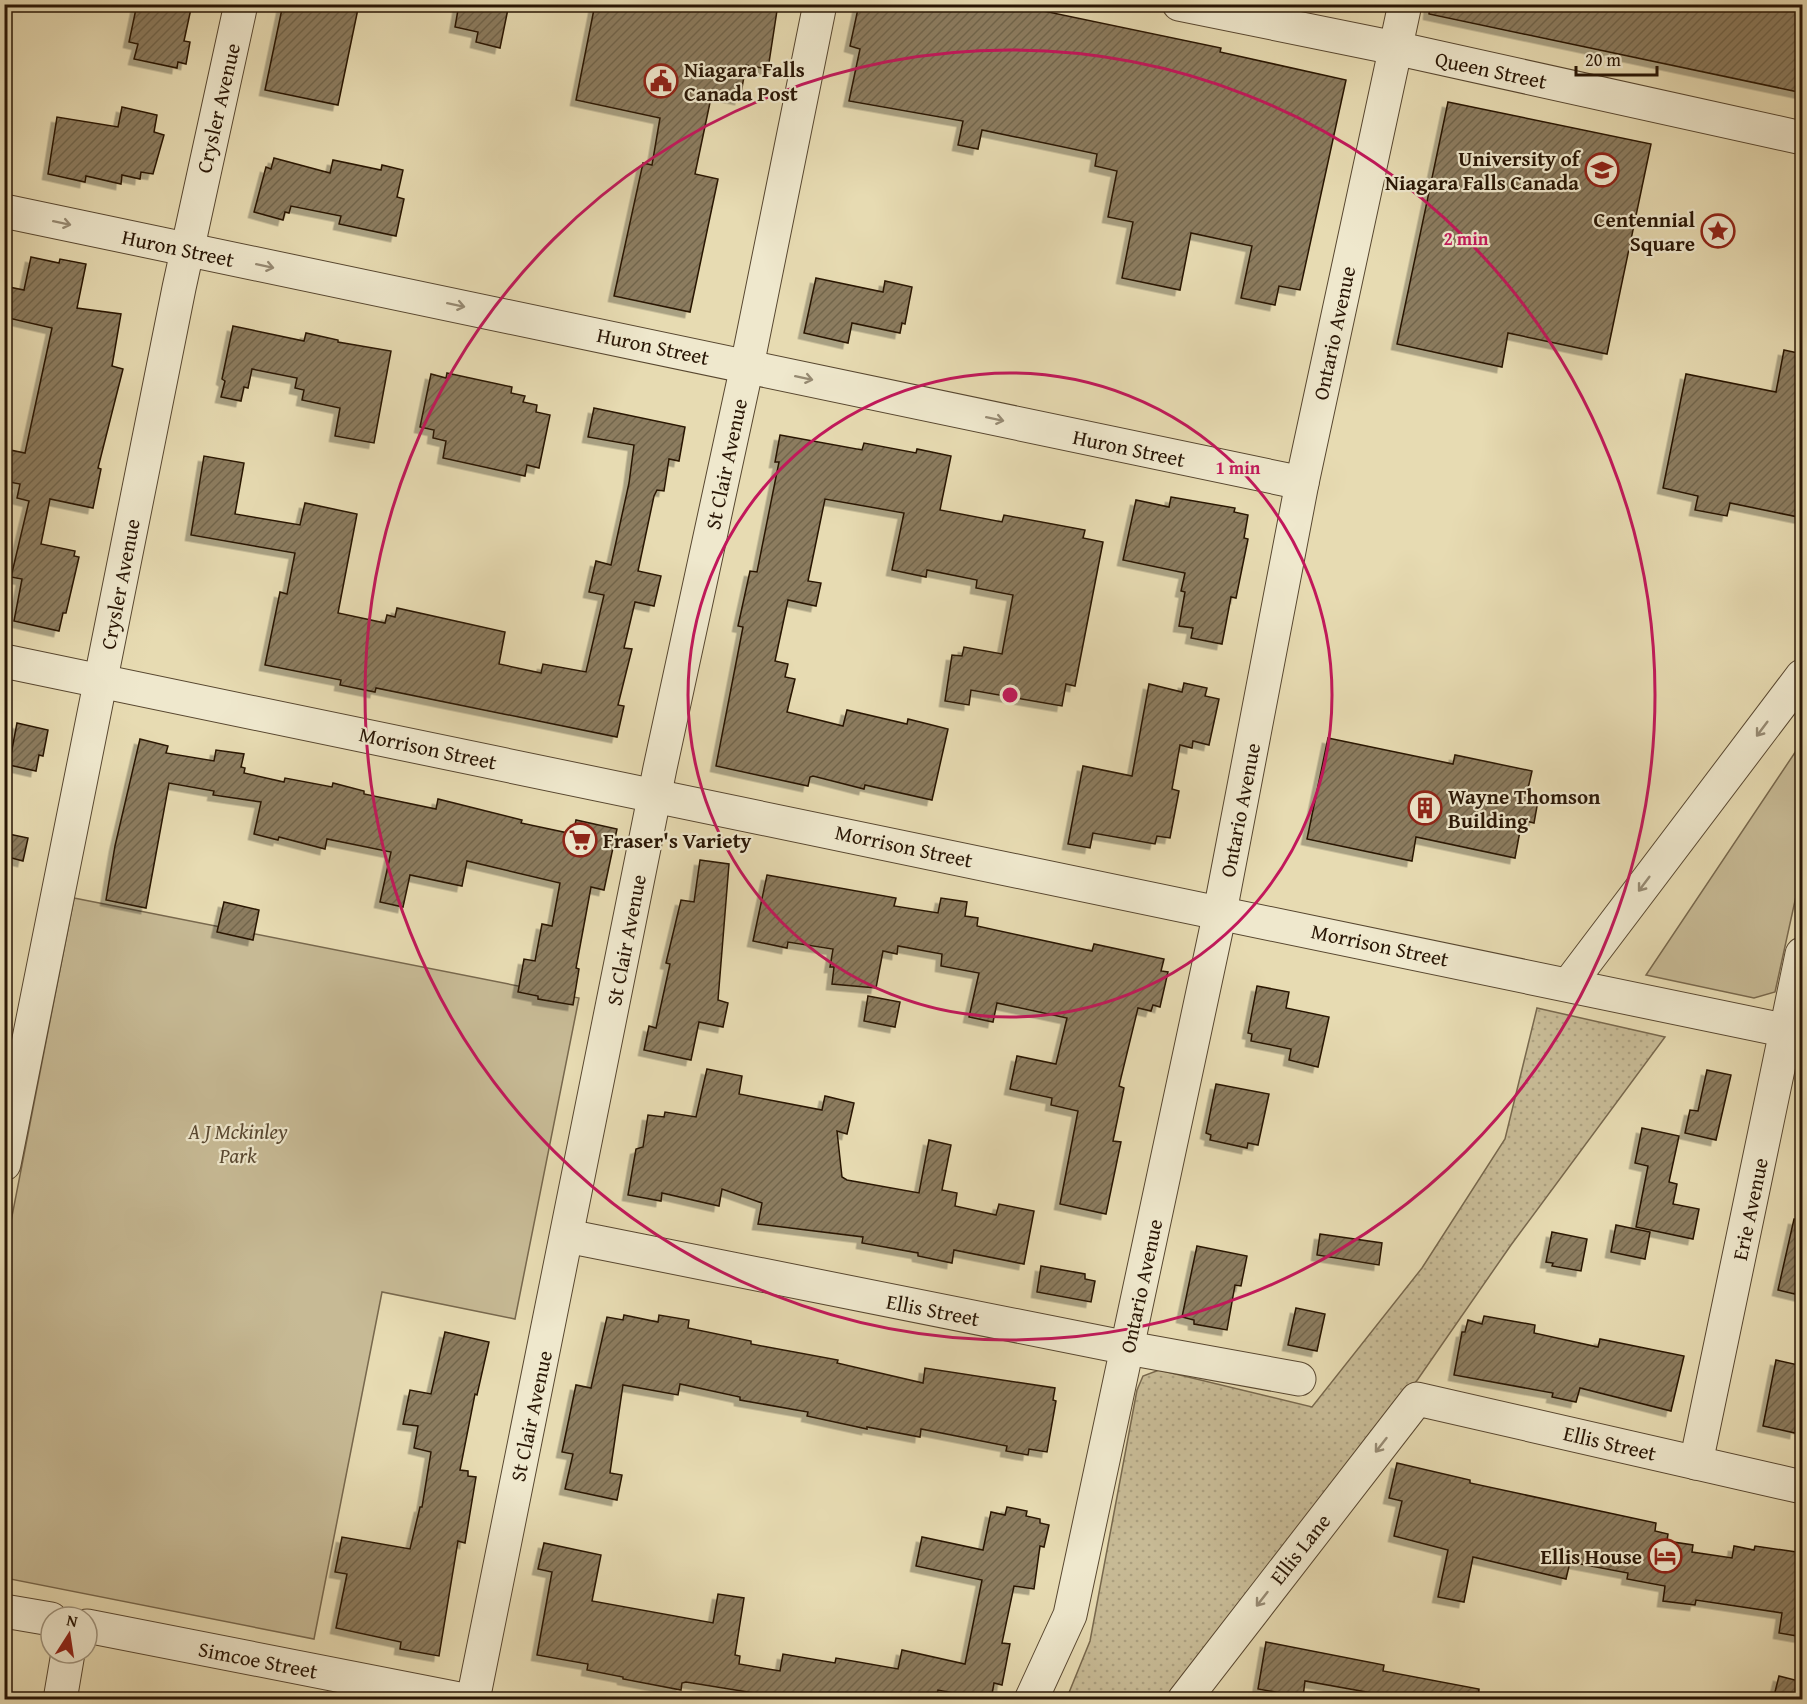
<svg xmlns="http://www.w3.org/2000/svg" width="1807" height="1704" font-family="'Gentium Book Plus',serif">
	<style>
		.grass { fill: url(#grass-dots); stroke: #78684d; stroke-width: 1.5 }
		.park { fill: #c7ba95; stroke: #78684d; stroke-width: 1.5 }
		.building { fill: url(#building-hatch); stroke: #291605; stroke-width: 1.5; filter: url(#shadow) }
		.lines { fill: none; stroke-linecap: round; stroke-linejoin: round }
		.minor-casing { stroke: #584730; stroke-width: 35 }
		.minor { stroke: #efe8cd; stroke-width: 33 }
		.oneway { stroke: #968a73 }
		.ring { fill: none; stroke: #c2185b; stroke-width: 3 }
		.labels { text-anchor: middle; dominant-baseline: central; stroke-width: 4.5; stroke-linejoin: round; paint-order: stroke }
		.poi-label { font-size: 21px; font-weight: bold; fill: #291605; stroke: #efe8cd; text-anchor: start }
		.street-label { font-size: 21px; fill: #291605; stroke: #efe8cd }
		.park-label { font-size: 21px; font-style: italic; fill: #584730; stroke: #efe8cd }
		.centre { fill: #c2185b; stroke: #efe8cd; stroke-width: 3 }
		.ring-label { font-size: 18px; text-anchor: middle; font-weight: bold; fill: #c2185b; stroke: #efe8cd; stroke-width: 4.5; stroke-linejoin: round; paint-order: stroke }
	</style>
	<defs>
		<pattern id="grass-dots" width="8" height="8" patternUnits="userSpaceOnUse" patternTransform="scale(1.5)"><rect width="8" height="8" fill="#c7ba95"/><path d="M2 2h.1M6 6h.1" fill="none" stroke="#ab9f7f" stroke-width="1.8" stroke-linecap="round"/></pattern>
		<pattern id="building-hatch" width="6" height="6" patternUnits="userSpaceOnUse" patternTransform="scale(1.5)"><rect width="6" height="6" fill="#8c7c5f"/><path d="M-1 1l2-2M0 6l6-6M5 7l2-2" fill="none" stroke="#72654c"/></pattern>
		<filter id="shadow"><feDropShadow dx="-5.5" dy="5.5" stdDeviation="0" flood-color="#0004"/></filter>
	</defs>
	<rect width="100%" height="100%" fill="#e7dbb2"/>
	<filter id="stains"><feTurbulence type="fractalNoise" baseFrequency=".00333" numOctaves="4"/><feColorMatrix values="0 0 0 0 .2 0 0 0 0 .09 0 0 0 0 .02 0 0 0 .5 -.17"/></filter>
	<radialGradient id="worn" r=".72"><stop offset=".6" stop-color="#630" stop-opacity="0"/><stop offset="1" stop-color="#630" stop-opacity=".3"/></radialGradient>
	<path class="grass" d="M1537,1008L1665,1037L1511,1245L1418,1379L1168,1699L1066,1700L1090,1641L1137,1390L1143,1376L1159,1370L1312,1407L1422,1268L1505,1139Z"/>
	<g class="park">
		<path d="M1802,742V869L1775,992L1754,998L1646,975Z"/>
		<path d="M74,898L579,998L515,1319L382,1292L314,1639L5,1578V1252Z"/>
	</g>
	<g class="building">
		<path d="M137,4H192L184,41L190,42L186,64L178,62L177,68L134,59L138,44L129,42Z"/>
		<path d="M283,4H359L338,105L265,90Z"/>
		<path d="M459,4H509L500,48L476,42L478,32L455,27Z"/>
		<path d="M595,4H778L768,69L746,65L740,99L712,93L695,174L718,179L690,312L614,296L643,163L652,165L660,118L576,100Z"/>
		<path d="M859,4H1010L1221,48L1220,52L1346,80L1300,290L1279,286L1275,305L1241,298L1252,246L1191,233L1180,290L1122,278L1133,222L1108,217L1117,171L1095,166L1097,154L982,130L978,149L958,145L963,121L849,101L860,49L850,46Z"/>
		<path d="M1430,4H1803V93L1429,14Z"/>
		<path d="M1448,102L1651,144L1607,354L1508,333L1502,367L1397,344Z"/>
		<path d="M122,107L157,115L154,132L164,135L153,174L141,172L140,179L122,175L121,184L86,176L85,182L48,174L57,117L118,127Z"/>
		<path d="M274,158L330,173L333,160L381,170L382,165L403,170L397,197L404,199L396,236L339,224L341,216L291,206L289,213L285,212L283,220L254,212L266,167L271,169Z"/>
		<path d="M31,257L59,263L60,259L86,264L77,308L121,314L112,366L123,369L98,468L101,469L93,508L50,499L41,544L75,551L74,556L79,557L66,613H63L59,631L14,621L22,579L11,577L29,501L17,498L20,484L4,481V478L10,450L25,453L52,328L4,317V286L24,290Z"/>
		<path d="M816,278L883,292L885,281L912,287L905,324L902,323L900,333L852,323L848,343L804,333Z"/>
		<path d="M233,326L304,341L306,333L338,340V342L391,351L374,443L335,436L340,408L302,400L304,390L295,388L297,378L252,369L248,388L244,387L241,401L221,397L225,381L222,379Z"/>
		<path d="M1784,350L1803,354V518L1730,503L1727,516L1695,510L1698,496L1663,488L1686,374L1776,392Z"/>
		<path d="M447,373L512,387L511,393L525,396L523,402L537,405L536,412L550,415L539,468L527,465L525,476L443,458L446,441L433,438L434,430L420,427L431,374L446,378Z"/>
		<path d="M594,408L685,427L679,461L669,459L664,491L657,490L654,496L638,571L661,576L654,606L635,602L624,648L632,649L618,705L624,706L617,737L376,688L375,692L340,685L341,680L265,665L280,592L287,594L295,553L191,535L204,456L244,463L235,514L300,525L305,503L357,514L338,613L385,623L387,615L395,617L397,608L505,632L499,664L541,673L543,664L586,672L604,595L589,592L596,561L611,565L629,483L634,445L588,437Z"/>
		<path d="M780,435L862,450L864,443L916,453L917,449L951,456L940,510L1002,522L1004,515L1085,530L1083,538L1103,542L1075,686L1066,684L1062,706L971,690L969,705L945,701L952,655L962,656L964,647L1002,654L1013,595L976,588L977,580L927,570L926,577L892,570L904,513L825,499L808,581L821,583L816,606L788,600L775,661L788,664L785,677L795,679L787,712L843,726L847,710L907,724L908,719L948,729L932,800L865,785L864,789L813,776L810,777L808,786L716,766L743,627L738,626L750,571L757,572L779,462H775Z"/>
		<path d="M1171,497L1235,508L1234,512L1248,515L1244,538L1248,539L1236,598L1231,597L1222,644L1191,638L1193,628L1179,626L1185,592L1181,591L1185,573L1123,560L1136,500L1169,507Z"/>
		<path d="M1184,683L1207,688L1205,696L1219,699L1209,745L1193,741L1192,748L1180,745L1172,789L1179,791L1170,838L1157,836L1155,844L1093,833L1090,848L1068,844L1083,766L1132,776L1149,684L1182,692Z"/>
		<path d="M17,723L48,730L43,756L39,755L36,771L9,765Z"/>
		<path d="M1328,738L1453,764L1455,755L1532,771L1527,793L1539,795L1534,823L1522,820L1515,858L1416,837L1412,861L1307,839Z"/>
		<path d="M140,739L168,746L166,753L214,761L216,750L244,754L241,767L245,768L244,773L284,782L285,778L332,787L333,783L364,791V794L436,809L438,799L522,820L521,823L573,834L576,820L617,829L604,890L591,887L576,968L579,969L573,1005L538,999V996L518,992L524,959L535,961L542,924L552,926L560,883L467,861L462,886L410,875L403,907L380,902L391,852L327,839L325,849L279,837L278,840L254,834L261,802L213,795L214,791L169,783L146,908L106,900L115,846Z"/>
		<path d="M4,833L28,838L23,861L4,856Z"/>
		<path d="M700,860L729,864L718,1000L728,1003L723,1027L699,1022L691,1060L644,1050L649,1026L656,1028L670,964L666,963L681,900L694,902Z"/>
		<path d="M767,875L896,898L894,906L938,913L941,898L967,902L965,916L978,918L977,926L1092,951L1094,944L1164,959L1161,971L1168,972L1160,1007L1153,1005L1151,1011L1138,1008L1119,1086L1124,1088L1113,1141L1121,1142L1106,1214L1060,1204L1078,1111L1051,1105L1052,1098L1010,1089L1017,1056L1056,1064L1067,1018L997,1003L993,1022L969,1017L979,973L941,966L942,954L898,946L897,954L883,951L876,988L832,984L834,967H830L833,949L788,942L787,948L753,941Z"/>
		<path d="M224,902L259,910L253,940L217,932Z"/>
		<path d="M1257,986L1289,992L1286,1008L1329,1017L1318,1067L1289,1060L1291,1049L1251,1041L1252,1034L1248,1033Z"/>
		<path d="M868,996L900,1002L895,1027L864,1021Z"/>
		<path d="M707,1069L742,1076L739,1094L822,1110L825,1096L854,1103L847,1134L837,1131L842,1177L847,1180L919,1193L929,1140L951,1145L942,1190L957,1193L955,1206L996,1215L999,1204L1034,1211L1024,1264L954,1250L952,1263L918,1256V1253L862,1243L863,1237L758,1224L762,1203L722,1189L719,1206L662,1193L661,1201L628,1195L636,1149L643,1147L648,1115L664,1117L665,1112L696,1117Z"/>
		<path d="M1707,1070L1731,1075L1716,1140L1685,1133L1690,1110L1698,1111Z"/>
		<path d="M1216,1084L1269,1094L1258,1145L1248,1143L1247,1148L1210,1140L1211,1135L1206,1133Z"/>
		<path d="M1642,1128L1679,1136L1669,1182L1677,1184L1673,1204L1699,1209L1693,1239L1636,1227L1648,1166L1635,1163Z"/>
		<path d="M1794,1219L1803,1220V1296L1778,1290Z"/>
		<path d="M1616,1225L1650,1232L1645,1259L1611,1252Z"/>
		<path d="M1552,1232L1587,1239L1581,1271L1552,1266L1553,1263L1546,1262Z"/>
		<path d="M1320,1234L1382,1243L1379,1265L1317,1255Z"/>
		<path d="M1197,1246L1247,1256L1241,1286L1235,1285L1227,1330L1194,1324V1320L1182,1317Z"/>
		<path d="M1041,1266L1085,1274V1279L1095,1281L1091,1302L1037,1292Z"/>
		<path d="M1296,1308L1325,1314L1317,1351L1288,1345Z"/>
		<path d="M624,1315L658,1322L659,1315L689,1320L688,1328L751,1341V1344L838,1360L837,1363L923,1383L925,1368L1055,1388L1053,1400L1056,1401L1047,1452L1029,1449L1028,1455L1006,1451L1007,1446L921,1429L920,1437L867,1427V1429L807,1416L808,1412L740,1400V1397L680,1384L678,1395L623,1385L610,1473L622,1475L617,1500L565,1489L573,1454L562,1452L576,1385L591,1388L607,1317L623,1320Z"/>
		<path d="M1484,1316L1535,1325L1534,1333L1598,1347L1600,1339L1684,1356L1671,1411L1580,1388L1576,1402L1552,1397L1553,1393L1454,1375L1462,1332H1465L1468,1320L1482,1324Z"/>
		<path d="M445,1332L489,1342L477,1395L475,1394L460,1470L468,1471V1476L476,1477L465,1543L458,1541L439,1656L400,1649L401,1642L336,1628L347,1574L335,1572L342,1537L410,1549L420,1507H422L431,1452L414,1448L418,1426L403,1424L410,1390L431,1394Z"/>
		<path d="M1776,1360L1803,1366V1429L1796,1427L1795,1433L1763,1426Z"/>
		<path d="M1397,1463L1470,1480V1483L1656,1523L1655,1531L1668,1534L1667,1541L1693,1545L1692,1552L1732,1558L1734,1546L1754,1550L1755,1546L1803,1553V1637L1779,1633L1782,1613L1696,1600L1695,1605L1663,1601L1665,1586L1627,1579L1628,1573L1570,1562L1566,1579L1473,1557L1464,1602L1438,1597L1448,1550L1394,1536L1402,1501L1389,1498Z"/>
		<path d="M1007,1507L1027,1511L1026,1516L1040,1519V1523L1049,1525L1044,1547L1040,1546L1034,1589L1014,1586L1002,1643L1010,1644L1002,1685L994,1683L991,1700L938,1690L936,1700H772L773,1696L686,1682L682,1683L681,1690L623,1679V1677L587,1670L588,1664L537,1655L552,1572L538,1569L544,1543L601,1555L592,1601L713,1623L718,1594L744,1598L735,1655L740,1656L739,1664L780,1671L783,1654L835,1663L836,1658L898,1669L902,1650L965,1664L982,1580L916,1566L922,1537L983,1550L991,1512L1005,1515Z"/>
		<path d="M1266,1642L1384,1665L1383,1671L1479,1689L1478,1700H1411L1305,1681L1303,1697L1258,1689Z"/>
		<path d="M1779,1676L1803,1682V1700H1773Z"/>
	</g>
	<g class="lines">
		<g class="minor-casing">
			<g id="minor">
				<path d="M1179,4L1395,48L1802,138"/>
				<path d="M4,211L1302,483"/>
				<path d="M4,661L1802,1034"/>
				<path d="M1569,984L1802,676"/>
				<path d="M4,1164L179,288L241,4"/>
				<path d="M567,1236L1128,1348L1299,1379"/>
				<path d="M1696,1463L1802,954"/>
				<path d="M4,1611L51,1619"/>
				<path d="M87,1626L464,1700"/>
				<path d="M60,1700L68,1653"/>
				<path d="M473,1700L660,768L747,366L820,4"/>
				<path d="M1031,1700L1070,1615L1220,912L1302,483L1405,4"/>
				<path d="M1184,1700L1417,1399L1802,1487"/>
			</g>
		</g>
		<use href="#minor" class="minor"/>
	</g>
	<defs><path id="oneway-shaft" d="M-6 0H5M1.5-3L5.5 0L1.5 3" fill="none" stroke-width="1.6" stroke-linecap="round" stroke-linejoin="round" transform="scale(1.5)"/></defs>
	<g class="oneway">
		<use href="#oneway-shaft" transform="translate(62 223) rotate(12)"/>
		<use href="#oneway-shaft" transform="translate(265 266) rotate(12)"/>
		<use href="#oneway-shaft" transform="translate(456 305) rotate(12)"/>
		<use href="#oneway-shaft" transform="translate(804 378) rotate(12)"/>
		<use href="#oneway-shaft" transform="translate(995 419) rotate(12)"/>
		<use href="#oneway-shaft" transform="translate(1762 729) rotate(127)"/>
		<use href="#oneway-shaft" transform="translate(1644 884) rotate(127)"/>
		<use href="#oneway-shaft" transform="translate(1381 1445) rotate(128)"/>
		<use href="#oneway-shaft" transform="translate(1262 1599) rotate(128)"/>
	</g>
	<g class="ring">
		<circle cx="1010" cy="695" r="322"/>
		<circle cx="1010" cy="695" r="645"/>
	</g>
	<defs>
		<g id="civic-ring" transform="scale(1.725)"><circle r="9.5" fill="#efe8cd" stroke="#8f2418" stroke-width="1.5"/><path d="M-.6-6.5H3V-4.5H.6V-3L4-1V1h2V6H-6V1h2V-1L-.6-3ZM-1.2 2.5V6h2.4V2.5Z" fill="#8f2418"/></g>
		<g id="university-ring" transform="scale(1.725)"><circle r="9.5" fill="#efe8cd" stroke="#8f2418" stroke-width="1.5"/><path d="M0-5L7-2L0 1L-7-2ZM-4 1L0 2.5L4 1V4Q0 6-4 4Z" fill="#8f2418"/></g>
		<g id="sight-ring" transform="scale(1.725)"><circle r="9.5" fill="#efe8cd" stroke="#8f2418" stroke-width="1.5"/><path d="M0-6L1.8-2.2L6-1.7L2.9 1.2L3.7 5.4L0 3.3L-3.7 5.4L-2.9 1.2L-6-1.7L-1.8-2.2Z" fill="#8f2418"/></g>
		<g id="building-ring" transform="scale(1.725)"><circle r="9.5" fill="#efe8cd" stroke="#8f2418" stroke-width="1.5"/><path d="M-4-6H4V6H1V3H-1V6H-4ZM-2.5-4.3h1.7v1.8h-1.7ZM.8-4.3h1.7v1.8H.8ZM-2.5-1h1.7V.8h-1.7ZM.8-1h1.7V.8H.8Z" fill="#8f2418"/></g>
		<g id="supermarket-ring" transform="scale(1.725)"><circle r="9.5" fill="#efe8cd" stroke="#8f2418" stroke-width="1.5"/><path d="M-6-5.5h2.5l.6 2H6L4.5 2H-2.5L-4.4-4H-6ZM-1.5 3.2a1.3 1.3 0 1 0 .1 0ZM3 3.2a1.3 1.3 0 1 0 .1 0Z" fill="#8f2418"/></g>
		<g id="hotel-ring" transform="scale(1.725)"><circle r="9.5" fill="#efe8cd" stroke="#8f2418" stroke-width="1.5"/><path d="M-6-4.5h1.5V1H6V5H4.5V3h-9V5H-6ZM-4 0a1.8 1.8 0 1 1 3.6 0ZM.5 0V-2.5h3Q6-2.5 6 0Z" fill="#8f2418"/></g>
	</defs>
	<g fill-rule="evenodd">
		<use href="#civic-ring" x="661" y="81"/>
		<use href="#university-ring" x="1602" y="170"/>
		<use href="#sight-ring" x="1718" y="231"/>
		<use href="#building-ring" x="1425" y="808"/>
		<use href="#supermarket-ring" x="580" y="840"/>
		<use href="#hotel-ring" x="1665" y="1556"/>
	</g>
	<g class="labels">
		<g class="poi-label">
			<text x="684" y="69">Niagara Falls<tspan x="684" dy="24">Canada Post</tspan></text>
			<text x="1579" y="158" text-anchor="end">University of<tspan x="1579" dy="24">Niagara Falls Canada</tspan></text>
			<text x="1695" y="219" text-anchor="end">Centennial<tspan x="1695" dy="24">Square</tspan></text>
			<text x="1448" y="796">Wayne Thomson<tspan x="1448" dy="24">Building</tspan></text>
			<text x="603" y="840">Fraser's Variety</text>
			<text x="1642" y="1556" text-anchor="end">Ellis House</text>
		</g>
		<g class="street-label">
			<text transform="translate(1491 70) rotate(12)">Queen Street</text>
			<text transform="translate(218 108) rotate(-77)">Crysler Avenue</text>
			<text transform="translate(178 248) rotate(12)">Huron Street</text>
			<text transform="translate(1334 333) rotate(-78)">Ontario Avenue</text>
			<text transform="translate(653 346) rotate(12)">Huron Street</text>
			<text transform="translate(1129 448) rotate(12)">Huron Street</text>
			<text transform="translate(726 464) rotate(-78)">St Clair Avenue</text>
			<text transform="translate(120 584) rotate(-79)">Crysler Avenue</text>
			<text transform="translate(428 748) rotate(12)">Morrison Street</text>
			<text transform="translate(1240 810) rotate(-79)">Ontario Avenue</text>
			<text transform="translate(904 846) rotate(12)">Morrison Street</text>
			<text transform="translate(626 940) rotate(-79)">St Clair Avenue</text>
			<text transform="translate(1380 945) rotate(12)">Morrison Street</text>
			<text transform="translate(1750 1209) rotate(-78)">Erie Avenue</text>
			<text transform="translate(1141 1286) rotate(-78)">Ontario Avenue</text>
			<text transform="translate(933 1310) rotate(11)">Ellis Street</text>
			<text transform="translate(531 1416) rotate(-78)">St Clair Avenue</text>
			<text transform="translate(1610 1443) rotate(13)">Ellis Street</text>
			<text transform="translate(1300 1549) rotate(-52)">Ellis Lane</text>
			<text transform="translate(258 1660) rotate(11)">Simcoe Street</text>
		</g>
		<g class="park-label">
			<text x="238" y="1131">A J Mckinley<tspan x="238" dy="24">Park</tspan></text>
		</g>
	</g>
	<circle cx="1010" cy="695" r="9" class="centre"/>
	<g class="ring-label">
		<text x="1466" y="245">2 min</text>
		<text x="1238" y="474">1 min</text>
	</g>
	<rect width="1807" height="1704" fill="none" stroke="#e7dbb2" stroke-width="24"/>
	<rect x="6" y="6" width="1795" height="1692" fill="none" stroke="#291605" stroke-width="3"/>
	<rect x="12" y="12" width="1783" height="1680" fill="none" stroke="#291605" stroke-width="1.5"/>
	<g transform="translate(69 1635) rotate(12)"><circle r="28" fill="#efe8cd" stroke="#a0947d" stroke-width="1.5"/>
	<path d="M0-4.5L10 22L0 15L-10 22Z" fill="#8f2418"/>
	<text y="-9" font-size="16" font-weight="bold" text-anchor="middle" fill="#291605">N</text>
	</g>
	<path d="M1576 66v9h81v-9" fill="none" stroke="#291605" stroke-width="3"/>
	<text x="1585" y="66" font-size="18" fill="#291605" stroke="#efe8cd" stroke-width="4.5" paint-order="stroke">20 m</text>
	<rect width="100%" height="100%" filter="url(#stains)"/>
	<rect width="100%" height="100%" fill="url(#worn)"/>
</svg>
